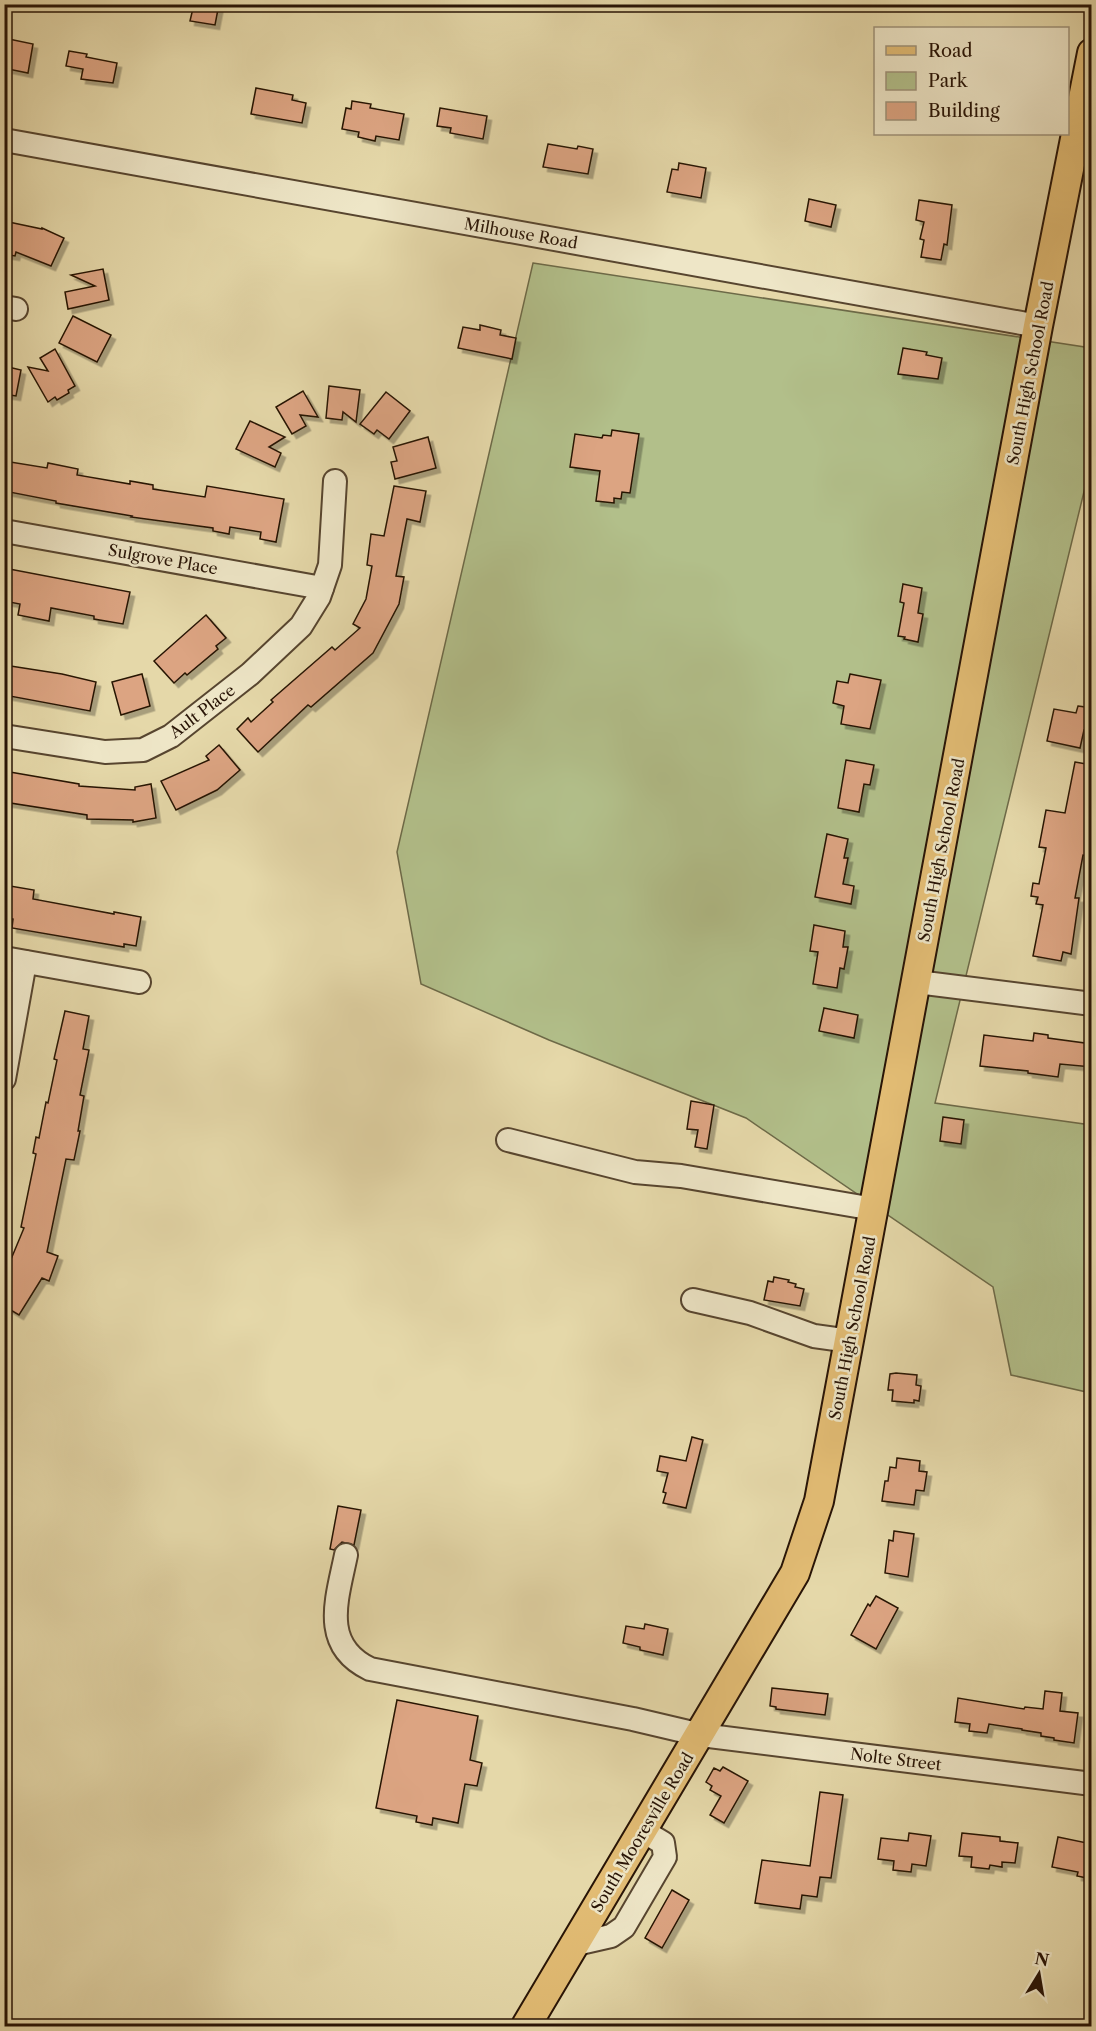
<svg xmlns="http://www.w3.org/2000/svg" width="1096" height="2031" font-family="'Libre Caslon Text',serif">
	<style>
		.green { fill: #b2bf8a; stroke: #6d6a48; stroke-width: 1.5 }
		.building { fill: #dca482; stroke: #281406; stroke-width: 1.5; filter: url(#shadow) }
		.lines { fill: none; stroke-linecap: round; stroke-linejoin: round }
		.minor-casing { stroke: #57452f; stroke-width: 26 }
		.major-casing { stroke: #281406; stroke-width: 32 }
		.minor { stroke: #eee6c7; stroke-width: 22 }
		.major { stroke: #e2bc74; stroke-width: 28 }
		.labels { text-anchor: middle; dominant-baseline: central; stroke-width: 5; stroke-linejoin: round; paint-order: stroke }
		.street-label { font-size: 16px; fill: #281406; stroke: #eee6c7 }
	</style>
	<defs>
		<filter id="shadow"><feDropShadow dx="4.5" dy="4.5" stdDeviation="0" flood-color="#0004"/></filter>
	</defs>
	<rect width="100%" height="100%" fill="#e5d8a9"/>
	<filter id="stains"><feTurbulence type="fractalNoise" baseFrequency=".00333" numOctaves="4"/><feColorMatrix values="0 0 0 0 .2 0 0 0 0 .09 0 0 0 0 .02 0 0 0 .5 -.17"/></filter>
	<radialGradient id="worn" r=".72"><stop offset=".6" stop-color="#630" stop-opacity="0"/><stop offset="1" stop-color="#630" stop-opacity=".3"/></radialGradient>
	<path class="green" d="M533,263L1091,348V463L935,1103L1091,1125V1393L1011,1375L993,1287L746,1118L549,1040L421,984L397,852Z"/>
	<g class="building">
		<path d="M194,4H219L215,25L190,21Z"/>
		<path d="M4,38L33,44L28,73L8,69V63L4,62Z"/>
		<path d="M69,51L87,54L86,57L117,63L113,83L81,79L83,69L66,66Z"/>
		<path d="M256,88L293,95L292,100L306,103L302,123L251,114Z"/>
		<path d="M352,101L371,104L370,108L404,114L399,140L376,136L375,141L358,137L359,132L342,129L346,108L351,109Z"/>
		<path d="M440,108L487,116L483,139L450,133L451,128L437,126Z"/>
		<path d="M548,144L577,149L578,146L593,149L588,174L543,167Z"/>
		<path d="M679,163L706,168L701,198L667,192L672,169L678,170Z"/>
		<path d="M809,199L836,205L831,227L805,221Z"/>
		<path d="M919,200L952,205L947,245L944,244L941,260L921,257L924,240L920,239L924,222L916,220Z"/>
		<path d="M4,221L42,229V228L64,238L51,266L16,252L15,256L4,254Z"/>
		<path d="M103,269L109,300L68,309L65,292L95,286L71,275Z"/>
		<path d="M73,316L111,335L97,362L59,343Z"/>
		<path d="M480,325L501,330L500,335L516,338L512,359L458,348L463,327L480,330Z"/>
		<path d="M903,348L927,352L926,355L942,358L938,379L898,374Z"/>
		<path d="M55,349L75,386L68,390L69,393L57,400L55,397L48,402L28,367L48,371L40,358Z"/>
		<path d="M4,366L21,370L16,396L4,394Z"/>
		<path d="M329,386L360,390L356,422L343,412L342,420L326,418Z"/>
		<path d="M303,391L318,417L300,415L306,426L292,434L276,407Z"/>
		<path d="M386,392L410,411L389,439L377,430L374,434L360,424Z"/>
		<path d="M250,421L285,437L269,447L281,453L275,467L236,449Z"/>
		<path d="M612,430L639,434L630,493L622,492L621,499L614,498V503L596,501L600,471L570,467L575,434L602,438L603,435L611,436Z"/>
		<path d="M428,437L436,468L395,479L391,462L397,461L393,447Z"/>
		<path d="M4,461L47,468L48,463L78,469L77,475L130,484V481L153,485V489L205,497L207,486L284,499L276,542L260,539L261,532L230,527L229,534L213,531V528L131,517L132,516L56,503V501L4,491Z"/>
		<path d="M394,486L426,491L420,522L407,519L396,576L404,577L399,604L373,653L311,707L308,705L258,752L237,729L248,718L251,722L273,702L271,700L332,647L335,650L360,628L353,624L366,599L372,566L367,565L371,534L384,536Z"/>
		<path d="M4,568L130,592L123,624L94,619V616L51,608L49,621L18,615L20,604L4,601Z"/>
		<path d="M903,584L922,588L918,613L923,614L918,642L904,639L905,637L898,636L904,603L900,602Z"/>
		<path d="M206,615L226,638L216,646L218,649L187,675L185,673L174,683L154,661Z"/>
		<path d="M4,665L62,674L96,682L90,711L4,695Z"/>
		<path d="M142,674L150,706L121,715L112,682Z"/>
		<path d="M850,674L881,680L870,729L841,724L844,706L833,703L837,681L848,683Z"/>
		<path d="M1078,706L1092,708V732L1084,730L1080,748L1047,741L1054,709L1076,713Z"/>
		<path d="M219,745L240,770L217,790L176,810L161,781L209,760L206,756Z"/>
		<path d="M846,760L874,765L870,785L864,784L859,812L838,808Z"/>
		<path d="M1075,762L1092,765L1091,819L1088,838L1092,839V844L1089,856L1083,855L1075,898H1079L1071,954L1063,952L1061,961L1033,956L1043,905L1036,904L1038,897L1031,896L1033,883L1039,884L1046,848L1039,847L1046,810L1065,813Z"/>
		<path d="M4,771L79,784V786L135,790V787L151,784L156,818L133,822V820L87,819V815L4,802Z"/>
		<path d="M827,834L848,839L844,858H848L843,884L854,886L851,904L815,897Z"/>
		<path d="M4,885L34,890L33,899L114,914V912L141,917L136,946L124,944V947L100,943L12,928L13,919L4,917Z"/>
		<path d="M814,925L845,931L843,947H848L844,969L840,968L837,988L813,984L818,952L810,951Z"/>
		<path d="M824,1008L858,1015L854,1038L819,1031Z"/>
		<path d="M65,1011L89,1016L83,1049L89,1050L80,1095L84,1096L78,1131H80L74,1160L66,1159L47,1252L58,1256L49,1281L42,1278L19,1315L4,1306V1276L24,1228L21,1227L36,1154L33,1153L36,1137L39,1138L46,1102L48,1103L57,1060L54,1059Z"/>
		<path d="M1034,1033L1048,1035V1038L1092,1044V1067L1060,1064L1058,1077L1028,1073V1071L980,1066L984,1035L1033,1041Z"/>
		<path d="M691,1101L714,1105L707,1149L695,1147L698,1130L687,1129Z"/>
		<path d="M943,1117L964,1120L961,1144L940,1141Z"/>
		<path d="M774,1277L789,1280L788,1282L796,1284L795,1287L804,1289L800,1306L764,1300L768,1281L773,1282Z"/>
		<path d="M896,1373L917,1375L916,1385L921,1386L919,1401L914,1400V1403L892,1401L893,1390H888L890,1374Z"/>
		<path d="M692,1437L703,1440L686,1508L663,1503L666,1493L663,1492L668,1473L657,1471L660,1456L686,1461Z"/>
		<path d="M897,1458L920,1461L919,1471L927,1472L924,1491L916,1490L914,1505L882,1501L885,1481H888L890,1467L896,1468Z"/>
		<path d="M338,1506L361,1510L354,1545L342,1542L334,1550L330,1549Z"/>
		<path d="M894,1531L914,1534L908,1577L885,1573L889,1540L893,1541Z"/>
		<path d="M876,1596L898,1608L876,1649L851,1635L868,1604L870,1606Z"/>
		<path d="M645,1624L668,1629L663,1655L640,1650V1647L623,1643L626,1626L644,1629Z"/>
		<path d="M772,1688L828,1694L825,1715L776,1709V1707L770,1706Z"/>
		<path d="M1045,1691L1062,1693L1060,1711L1078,1713L1074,1743L1054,1740V1738L1041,1736V1733L1022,1730V1729L989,1724L987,1733L969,1731L970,1724L955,1722L958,1698L1024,1709L1025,1707L1043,1709Z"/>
		<path d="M397,1700L478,1716L470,1760L482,1763L477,1786L465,1784L458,1823L433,1818L432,1825L416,1822L417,1816L376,1808Z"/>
		<path d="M723,1767L748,1781L724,1823L710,1815L721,1796L710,1790L712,1786L706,1782L714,1768L720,1771Z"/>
		<path d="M820,1792L843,1795L831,1878L820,1877L817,1897L802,1895L800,1909L755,1903L762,1860L810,1866Z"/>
		<path d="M909,1833L931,1836L926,1866L912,1864L911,1872L893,1870L894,1861L878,1859L881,1838L908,1841Z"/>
		<path d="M962,1833L1000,1837V1841L1018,1843L1015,1863L1002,1862V1867L990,1865L989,1869L971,1867L972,1857L959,1856Z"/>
		<path d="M1058,1837L1092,1844V1879L1077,1876L1078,1872L1052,1867Z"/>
		<path d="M672,1890L689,1900L662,1948L645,1938Z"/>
	</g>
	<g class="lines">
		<g class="minor-casing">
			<g id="minor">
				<path d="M4,140L1038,326"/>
				<path d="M4,307L16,309"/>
				<path d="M4,531L322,588"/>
				<path d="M4,736L105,752L143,750L171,736L250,674L301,626L319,597L330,565L335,481"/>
				<path d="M4,958L139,982"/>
				<path d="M917,982L1092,1004"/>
				<path d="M4,1079L25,962"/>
				<path d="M508,1140L635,1172L681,1176L874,1209"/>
				<path d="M693,1300L750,1313L814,1336L850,1341"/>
				<path d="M346,1555C337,1599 320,1645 370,1669L633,1719L701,1735L1092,1784"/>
				<path d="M576,1944L611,1936L624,1927L665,1857L663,1843L643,1831"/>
			</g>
		</g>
		<g class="major-casing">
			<path id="major" d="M526,2026L795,1573L819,1501L1038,326L1092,53"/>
		</g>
		<use href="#minor" class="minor"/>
		<use href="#major" class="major"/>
	</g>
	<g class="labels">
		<g class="street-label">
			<text transform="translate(521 233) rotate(10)">Milhouse Road</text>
			<text transform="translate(1030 373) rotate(-79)">South High School Road</text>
			<text transform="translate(163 559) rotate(10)">Sulgrove Place</text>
			<text transform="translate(202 711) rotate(-37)">Ault Place</text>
			<text transform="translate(941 850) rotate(-79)">South High School Road</text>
			<text transform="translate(852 1328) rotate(-79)">South High School Road</text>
			<text transform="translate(896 1759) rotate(7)">Nolte Street</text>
			<text transform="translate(642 1832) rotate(-59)">South Mooresville Road</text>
		</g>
	</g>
	<rect width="1096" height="2031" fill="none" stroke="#e5d8a9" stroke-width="24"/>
	<rect x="6" y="6" width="1084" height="2019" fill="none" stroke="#281406" stroke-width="3"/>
	<rect x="12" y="12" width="1072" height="2007" fill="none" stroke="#281406" stroke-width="1.5"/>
	<rect x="874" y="27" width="195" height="108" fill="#eee6c7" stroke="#9f927a" stroke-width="1.5"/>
	<rect x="886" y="46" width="30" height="9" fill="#e2bc74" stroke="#9f927a" stroke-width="1.5"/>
	<text x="928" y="57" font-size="18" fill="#281406">Road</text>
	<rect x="886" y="72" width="30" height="18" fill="#b2bf8a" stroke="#9f927a" stroke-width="1.5"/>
	<text x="928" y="87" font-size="18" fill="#281406">Park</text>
	<rect x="886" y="102" width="30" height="18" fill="#dca482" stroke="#9f927a" stroke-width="1.5"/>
	<text x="928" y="117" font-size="18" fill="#281406">Building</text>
	<g transform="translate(1039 1974) rotate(11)" stroke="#eee6c7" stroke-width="4.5" paint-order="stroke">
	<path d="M0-4.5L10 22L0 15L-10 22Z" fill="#281406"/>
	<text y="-9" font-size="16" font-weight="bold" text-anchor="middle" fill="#281406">N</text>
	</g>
	<rect width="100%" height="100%" filter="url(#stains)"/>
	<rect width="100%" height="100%" fill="url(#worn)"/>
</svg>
